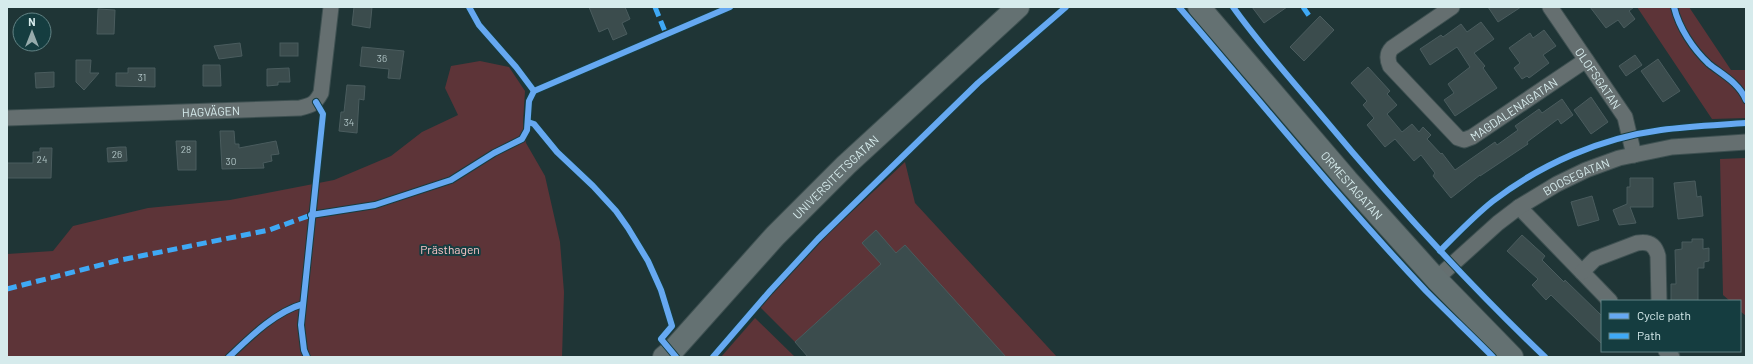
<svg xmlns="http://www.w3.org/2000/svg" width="1753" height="364" font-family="Barlow,sans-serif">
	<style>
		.green { fill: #5d3438 }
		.building { fill: #3b4c4d; stroke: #4a5c5e }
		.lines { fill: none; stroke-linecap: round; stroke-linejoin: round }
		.street-casing { stroke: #3e5051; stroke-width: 17 }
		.secondary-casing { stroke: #3e5051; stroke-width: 24 }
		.street { stroke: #656f70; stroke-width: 15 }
		.secondary { stroke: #647172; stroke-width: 22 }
		.quiet { stroke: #3fa9f5; stroke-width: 5; stroke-dasharray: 10 5; stroke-linecap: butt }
		.cycleway-casing { stroke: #153d40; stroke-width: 8 }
		.cycleway { stroke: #66a8f1; stroke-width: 6 }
		.labels { text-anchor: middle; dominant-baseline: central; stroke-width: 4; stroke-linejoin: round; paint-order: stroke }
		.number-label { font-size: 10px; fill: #afc3c4 }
		.street-label { font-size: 12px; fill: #d6ebec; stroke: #153d40 }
		.park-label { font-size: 12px; fill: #fec6c8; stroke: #153d40 }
	</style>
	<rect width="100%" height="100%" fill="#1f3536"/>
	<g class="green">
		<path d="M1637,7H1689L1731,70H1746V118L1712,119Z"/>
		<path d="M480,61L509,67L525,91L523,122L526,143L545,176L560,242L564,292L562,357H7V254L53,251L73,226L148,208L230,200L334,180L391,156L422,132L458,115L445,88L451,66Z"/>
		<path d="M1746,158V316L1740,311V301H1730L1723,295L1720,159Z"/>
		<path d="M905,162L915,203L1057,357H1006L896,253L876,231L881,264L795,342L760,307L828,234Z"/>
		<path d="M755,318L795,357H721Z"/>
	</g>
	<g class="building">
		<path d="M354,7H372L370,28L352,25Z"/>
		<path d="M589,7H625L630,19L622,23L627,34L613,40L608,28L599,32Z"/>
		<path d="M1252,7H1287L1264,23Z"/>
		<path d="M1488,7H1521L1498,22Z"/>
		<path d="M1590,7H1634L1629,11L1635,19L1624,28L1618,20L1606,28Z"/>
		<path d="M98,9L115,10L114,34H97Z"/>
		<path d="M1320,16L1334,30L1304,61L1290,47Z"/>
		<path d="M1481,22L1494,39L1474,53L1485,66L1483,68L1497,88L1455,116L1444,100L1454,93L1448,84L1470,67L1457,47L1430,65L1420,49L1441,35L1443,37L1461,24L1467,32Z"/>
		<path d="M1544,30L1556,46L1543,55L1549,63L1529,78L1527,76L1522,79L1514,68L1520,63L1509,48L1530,33L1533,38Z"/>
		<path d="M240,43L242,56L219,59L214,46Z"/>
		<rect x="280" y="43" width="18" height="13"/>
		<path d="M362,47L404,51L400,79L388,78L389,69L360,66Z"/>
		<path d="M1635,55L1642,65L1626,76L1619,66Z"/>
		<path d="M1658,59L1680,91L1663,102L1641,71Z"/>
		<path d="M76,60H91L90,73H99L84,90L76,82Z"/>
		<path d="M203,65H220L221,86H203Z"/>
		<path d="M1368,67L1390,91L1387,94L1397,105L1387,114L1402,132L1412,124L1419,132L1423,127L1431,135L1427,139L1441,154L1442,153L1455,170L1495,142L1497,145L1518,130L1515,126L1539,109L1542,113L1562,99L1573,115L1561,124L1558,119L1527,142L1528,144L1480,176V175L1451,198L1433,176L1435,173L1421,155L1414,161L1395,139L1385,147L1367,125L1374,118L1363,105L1367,101L1351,83Z"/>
		<path d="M128,68H155V87L116,86V73H128Z"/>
		<path d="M289,68L290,82H278V85L267,86V69Z"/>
		<path d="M54,72V87L36,88L35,73Z"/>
		<path d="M347,85L365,86L364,100L359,99L357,133L339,131L341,112H344Z"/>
		<path d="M1591,97L1608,122L1591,134L1574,110Z"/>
		<path d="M220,131H234L235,144H239V148L276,141L279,154L271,155L272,161L263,163L264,168L222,169Z"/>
		<path d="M176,141H196V170H178Z"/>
		<path d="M120,147H126L127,161L108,162L107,148Z"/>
		<path d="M40,148H52L51,178H7V163H33V152H40Z"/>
		<path d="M1630,178H1653V207H1630L1636,223L1619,225L1613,210L1627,204V187H1630Z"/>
		<path d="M1695,181L1697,197L1701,196L1703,216L1678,219L1674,183Z"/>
		<path d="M1592,196L1599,220L1578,226L1571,202Z"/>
		<path d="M876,230L896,253L905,245L1006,357H808L795,342L881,264L862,243Z"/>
		<path d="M1522,235L1545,256L1542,260L1564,282L1565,280L1602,316V344L1551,295L1546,300L1532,285L1538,279L1507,251Z"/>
		<path d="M1692,239H1703V249L1709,248V261L1704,262V268H1698V301H1671V284H1676L1675,250L1682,249V242H1692Z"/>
	</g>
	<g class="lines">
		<g class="street-casing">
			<g id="street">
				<path id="s1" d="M1452,7L1392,48C1387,53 1387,59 1390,66L1458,138L1464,140L1472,137L1586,60"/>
				<path id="s2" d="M1550,7L1625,117L1634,155"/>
				<path id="s3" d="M7,118L300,108C312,105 315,104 321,93L331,7"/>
				<path d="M1519,207L1610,301"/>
				<path d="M1582,272L1595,259L1637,243C1648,241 1655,244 1658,256L1659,301"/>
				<path id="s4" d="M1436,279L1498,223L1519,207L1557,184L1586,170L1619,158L1672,147L1746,142"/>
				<path d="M1666,351L1672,357"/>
			</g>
		</g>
		<g class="secondary-casing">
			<g id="secondary">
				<path id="s5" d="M1199,7L1347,180L1436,279L1512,357"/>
				<path id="s6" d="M664,357L674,349L775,236L846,165L1018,7"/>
			</g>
		</g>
		<use href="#street" class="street"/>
		<use href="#secondary" class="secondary"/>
		<g class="quiet">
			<path d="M655,7L666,34"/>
			<path d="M1303,7L1310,17"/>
			<path d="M7,289L116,261L269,230L314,214"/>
		</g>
		<g class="cycleway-casing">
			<g id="cycleway">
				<path d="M469,7L479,25L516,67L534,91"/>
				<path d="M1179,7C1261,102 1340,200 1426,291C1448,313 1471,335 1493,357"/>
				<path d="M1233,7C1260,45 1291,79 1321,115C1391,199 1465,281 1545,357"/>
				<path d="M1674,7C1679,28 1693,49 1709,64C1723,75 1739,83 1746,100"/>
				<path d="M528,122L534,124L557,152L593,186L616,211L628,228L648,261L661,290L672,326L661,339L676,357"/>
				<path d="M311,215L375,205L451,180L494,153L522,139L527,130L529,101L534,91L730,7"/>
				<path d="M1440,251C1457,234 1474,216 1493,201C1541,164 1601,138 1661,130C1689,126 1718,125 1746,123"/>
				<path d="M229,357C250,337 275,312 303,304"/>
				<path d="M307,357L304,350L301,325L323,114L316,102"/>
				<path d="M713,357L770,291L818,239L978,83L1066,7"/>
			</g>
		</g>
		<use href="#cycleway" class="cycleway"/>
	</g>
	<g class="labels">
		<g class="number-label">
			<text x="382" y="58">36</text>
			<text x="142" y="77">31</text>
			<text x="349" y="122">34</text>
			<text x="186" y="149">28</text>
			<text x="117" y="154">26</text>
			<text x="42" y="159">24</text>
			<text x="231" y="161">30</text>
		</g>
		<g class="street-label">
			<text stroke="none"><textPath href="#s2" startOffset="86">OLOFSGATAN</textPath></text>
			<text stroke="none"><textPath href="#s1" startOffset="256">MAGDALENAGATAN</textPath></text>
			<text stroke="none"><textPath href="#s3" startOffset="204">HAGVÄGEN</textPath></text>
			<text stroke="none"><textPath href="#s6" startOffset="249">UNIVERSITETSGATAN</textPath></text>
			<text stroke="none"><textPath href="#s4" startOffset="175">BOOSEGATAN</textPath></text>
			<text stroke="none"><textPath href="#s5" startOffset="235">ORMESTAGATAN</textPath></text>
		</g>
		<g class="park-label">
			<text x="450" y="249">Prästhagen</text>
		</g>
	</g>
	<rect width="1753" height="364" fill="none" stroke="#d6ebec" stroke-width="16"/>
	<rect x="1601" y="300" width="140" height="52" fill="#153d40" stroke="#628385"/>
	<rect x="1609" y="313" width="20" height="6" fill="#66a8f1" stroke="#628385"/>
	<text x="1637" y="320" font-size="12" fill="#d6ebec">Cycle path</text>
	<rect x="1609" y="333" width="20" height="6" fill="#3fa9f5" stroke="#628385"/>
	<text x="1637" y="340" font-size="12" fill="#d6ebec">Path</text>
	<g transform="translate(32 32)"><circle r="19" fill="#153d40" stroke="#628385"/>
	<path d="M0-3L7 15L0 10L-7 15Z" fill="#96abac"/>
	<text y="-6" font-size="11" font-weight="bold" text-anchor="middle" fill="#d6ebec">N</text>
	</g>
</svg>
